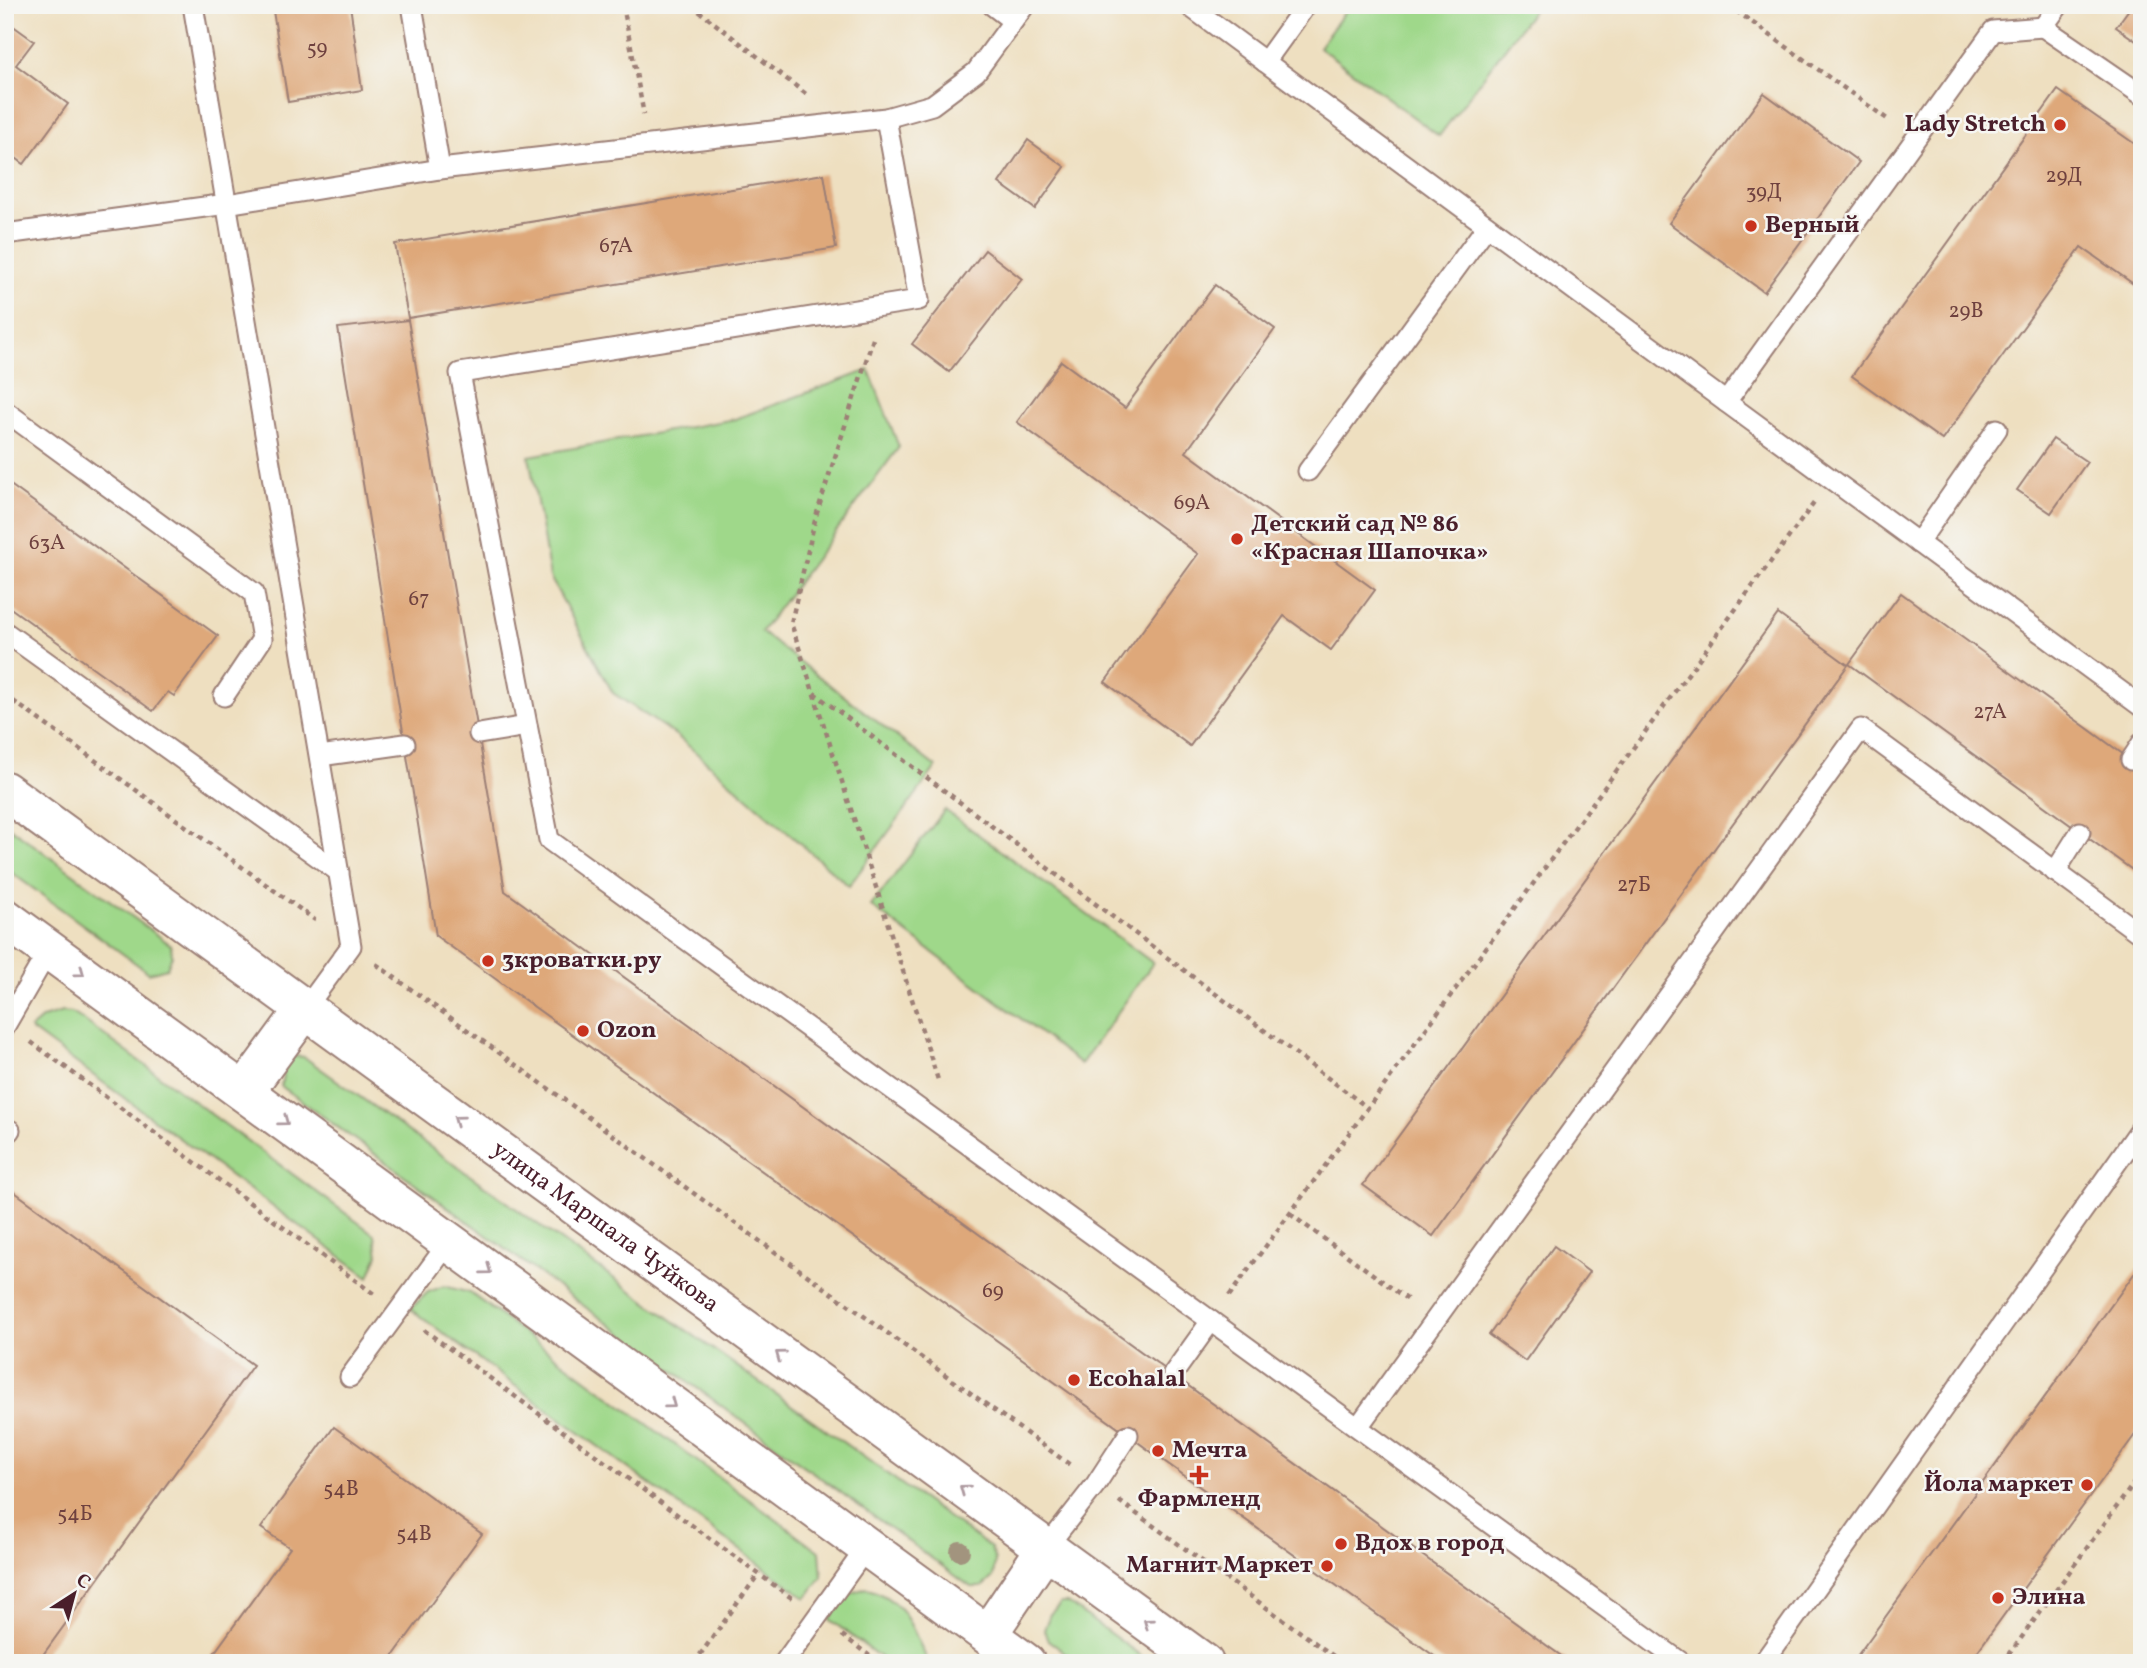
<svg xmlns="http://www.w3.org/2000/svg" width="2147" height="1668" font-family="Vollkorn,serif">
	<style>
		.green { fill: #9fd88a; stroke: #747c5a; stroke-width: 2 }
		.building { fill: #dea87a }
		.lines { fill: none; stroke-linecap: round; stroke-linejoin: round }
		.lane-casing { stroke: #9c7f76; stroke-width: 23 }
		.secondary-casing { stroke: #9c7f76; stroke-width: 42 }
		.path { stroke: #9c7f76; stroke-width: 4.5; stroke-dasharray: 5 5; stroke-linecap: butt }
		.lane { stroke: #fff; stroke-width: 19 }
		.secondary { stroke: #fff; stroke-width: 38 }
		.tree { fill: #a2947e }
		.oneway { stroke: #ae9aa0 }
		.poi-dot { fill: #c8321e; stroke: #f6f6f2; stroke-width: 2.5 }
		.labels { text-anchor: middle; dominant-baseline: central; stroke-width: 5; stroke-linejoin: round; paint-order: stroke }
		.number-label { font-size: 21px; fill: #6f413f }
		.poi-label { font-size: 24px; font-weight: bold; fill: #4a1f2b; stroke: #f6f6f2; text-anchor: start }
		.street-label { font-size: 24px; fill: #4a1f2b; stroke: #f6f6f2 }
	</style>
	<rect width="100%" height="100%" fill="#f6f6f2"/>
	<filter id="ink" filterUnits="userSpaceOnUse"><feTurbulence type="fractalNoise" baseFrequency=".0143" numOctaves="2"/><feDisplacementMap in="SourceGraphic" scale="14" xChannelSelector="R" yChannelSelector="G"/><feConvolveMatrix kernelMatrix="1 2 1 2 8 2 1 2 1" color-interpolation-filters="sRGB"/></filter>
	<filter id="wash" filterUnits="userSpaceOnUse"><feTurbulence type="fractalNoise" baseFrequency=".00686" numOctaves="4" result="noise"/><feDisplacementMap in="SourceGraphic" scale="28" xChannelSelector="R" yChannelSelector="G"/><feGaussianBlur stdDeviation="1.57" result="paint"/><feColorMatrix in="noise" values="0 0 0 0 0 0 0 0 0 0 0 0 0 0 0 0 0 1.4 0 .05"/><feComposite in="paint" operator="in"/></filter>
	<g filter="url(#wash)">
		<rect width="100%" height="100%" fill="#eedfc0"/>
		<g class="green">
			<path d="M1350,5H1537L1439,136L1319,47Z"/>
			<path d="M869,370L899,447L761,632L936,767L849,886L677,736L613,693L550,577L529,456L735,419Z"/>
			<path d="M945,810L1153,963L1081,1064L871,906Z"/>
			<path d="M5,824L171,945L172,955L167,968L149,973L5,868Z"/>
			<path d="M62,1012L72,1013L85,1021L375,1235L378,1255L369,1277L30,1029L43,1018Z"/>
			<path d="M295,1056L304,1057L991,1548L995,1561L993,1577L982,1587H971L281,1086L285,1064Z"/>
			<path d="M444,1286L470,1293L820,1552L822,1577L806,1598L410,1309L428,1292Z"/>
			<path d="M866,1588C909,1602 910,1627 929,1663H888L829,1619L849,1594Z"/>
			<path d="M1061,1603H1068L1151,1663H1079L1048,1640L1044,1630L1050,1614Z"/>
		</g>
		<g id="blocks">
			<g class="building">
				<path d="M272,5H350L362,90L288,102Z"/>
				<path d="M2132,5H2142V45L2116,27Z"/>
				<path d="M5,20L34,41L16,65L68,104L24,164L5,150Z"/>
				<path d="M2058,90L2142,149V162L2137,168L2142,171V290L2081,247L1942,440L1852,376Z"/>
				<path d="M1764,93L1859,162L1764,292L1669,223Z"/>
				<path d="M1028,140L1065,167L1035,209L999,183Z"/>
				<path d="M824,174L836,248L408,318L395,244Z"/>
				<path d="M985,250L1022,279L949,372L912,344Z"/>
				<path d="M1215,285L1275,329L1186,452L1375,590L1331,650L1284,616L1190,746L1105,682L1198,554L1017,422L1061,361L1125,408Z"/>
				<path d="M408,320L505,891L1571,1663H1444L436,936L338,328Z"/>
				<path d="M2053,439L2087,462L2051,513L2017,490Z"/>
				<path d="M5,481L218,636L174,696L168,692L153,711L5,604Z"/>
				<path d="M1901,593L2142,768V877L1849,664Z"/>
				<path d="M1778,614L1848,665L1433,1236L1363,1185Z"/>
				<path d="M5,1185L253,1365L37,1663H5Z"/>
				<path d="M1554,1246L1589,1272L1525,1361L1489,1335Z"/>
				<path d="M2142,1263V1425L2094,1491L1969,1663H1852Z"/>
				<path d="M334,1427L482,1534L388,1663H207L290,1548L261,1528Z"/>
			</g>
		</g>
	</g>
	<g filter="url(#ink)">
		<use href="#blocks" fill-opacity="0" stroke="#9c7f76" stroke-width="2"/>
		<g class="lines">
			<g class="lane-casing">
				<g id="lane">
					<path d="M193,5L351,946L305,1009"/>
					<path d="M412,5L440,169"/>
					<path d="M992,5L1013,21"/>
					<path d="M1188,5L1726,402L1993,31L2043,27L2059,5"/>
					<path d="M2043,27L2142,95"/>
					<path d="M1265,62L1306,5"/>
					<path d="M886,118L919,300L460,373L549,840L1682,1663"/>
					<path d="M5,234L227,204L440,169L886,118L932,105L976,72L1025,5"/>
					<path d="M1726,402L2142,707"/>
					<path d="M5,411L254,593L262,639L224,696"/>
					<path d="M1308,471L1487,226"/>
					<path d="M1918,543L1997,429"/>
					<path d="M5,632L339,872"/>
					<path d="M479,734L527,726"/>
					<path d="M320,756L405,744"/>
					<path d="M2131,760L2142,743"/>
					<path d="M2055,872L2080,832"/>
					<path d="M5,1026L49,950"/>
					<path d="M5,1136L10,1130"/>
					<path d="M1173,1374L1211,1321"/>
					<path d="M350,1377L449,1242"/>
					<path d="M1358,1427L1861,729L2142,935"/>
					<path d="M1046,1548L1096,1484L1128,1435"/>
					<path d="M784,1663L867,1547"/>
					<path d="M1763,1663L2142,1127"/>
				</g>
			</g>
			<g class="secondary-casing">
				<g id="secondary">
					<path id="s1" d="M5,791L1204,1663"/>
					<path d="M5,918L1026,1663"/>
					<path d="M244,1092L305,1009"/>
					<path d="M988,1634L1046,1548"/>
				</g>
			</g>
			<g class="path">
				<path d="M623,5L644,115"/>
				<path d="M691,5L806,94"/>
				<path d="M1728,5L1890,121"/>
				<path d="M873,339L816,516L791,623L939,1083"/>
				<path d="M814,693L1368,1108"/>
				<path d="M5,695L315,920"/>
				<path d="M376,964L1073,1467"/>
				<path d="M31,1042L374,1294"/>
				<path d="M1290,1214L1411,1302"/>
				<path d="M1229,1296L1814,503"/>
				<path d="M424,1330L793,1599"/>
				<path d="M1119,1501L1343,1663"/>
				<path d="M842,1635L879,1663"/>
				<path d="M694,1663L758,1575"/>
				<path d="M2003,1663L2142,1472"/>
			</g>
			<use href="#lane" class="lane"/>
			<use href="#secondary" class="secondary"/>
		</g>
		<circle class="tree" cx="960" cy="1551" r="10"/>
		<defs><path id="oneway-chevron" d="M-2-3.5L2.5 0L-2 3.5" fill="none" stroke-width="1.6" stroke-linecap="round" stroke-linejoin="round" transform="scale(1.75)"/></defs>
		<g class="oneway">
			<use href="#oneway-chevron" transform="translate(80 972) rotate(36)"/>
			<use href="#oneway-chevron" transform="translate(458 1120) rotate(-144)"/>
			<use href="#oneway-chevron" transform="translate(284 1121) rotate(36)"/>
			<use href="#oneway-chevron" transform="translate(487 1270) rotate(36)"/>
			<use href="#oneway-chevron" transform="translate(780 1355) rotate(-144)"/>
			<use href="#oneway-chevron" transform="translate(671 1404) rotate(36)"/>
			<use href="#oneway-chevron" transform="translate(964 1489) rotate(-144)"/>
			<use href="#oneway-chevron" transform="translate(1148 1623) rotate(-144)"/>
		</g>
	</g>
	<g class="poi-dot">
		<circle cx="2060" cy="125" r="7"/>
		<circle cx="1751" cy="226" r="7"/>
		<circle cx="1237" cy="539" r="7"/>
		<circle cx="488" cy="961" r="7"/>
		<circle cx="583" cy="1031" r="7"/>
		<circle cx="1074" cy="1380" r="7"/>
		<circle cx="1158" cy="1451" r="7"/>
		<path d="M1195.5 1464.5h7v7h7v7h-7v7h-7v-7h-7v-7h7z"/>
		<circle cx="2087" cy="1485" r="7"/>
		<circle cx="1341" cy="1544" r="7"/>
		<circle cx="1327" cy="1566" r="7"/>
		<circle cx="1998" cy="1598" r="7"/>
	</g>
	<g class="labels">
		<g class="number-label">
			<text x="317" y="48">59</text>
			<text x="2064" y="176">29Д</text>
			<text x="1764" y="192">39Д</text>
			<text x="616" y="246">67А</text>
			<text x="1966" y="311">29В</text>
			<text x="1192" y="503">69А</text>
			<text x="47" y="543">63А</text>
			<text x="419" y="599">67</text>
			<text x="1990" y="712">27А</text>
			<text x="1634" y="885">27Б</text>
			<text x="993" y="1291">69</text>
			<text x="341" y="1489">54В</text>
			<text x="75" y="1514">54Б</text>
			<text x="414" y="1534">54В</text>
		</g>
		<g class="poi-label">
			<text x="2046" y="125" text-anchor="end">Lady Stretch</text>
			<text x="1765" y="226">Верный</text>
			<text x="1251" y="525">Детский сад № 86<tspan x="1251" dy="28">«Красная Шапочка»</tspan></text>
			<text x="502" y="961">3кроватки.ру</text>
			<text x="597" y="1031">Ozon</text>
			<text x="1088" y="1380">Ecohalal</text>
			<text x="1172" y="1451">Мечта</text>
			<text x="2073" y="1485" text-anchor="end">Йола маркет</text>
			<text x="1199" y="1500" text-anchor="middle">Фармленд</text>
			<text x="1355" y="1544">Вдох в город</text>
			<text x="1313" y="1566" text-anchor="end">Магнит Маркет</text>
			<text x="2012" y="1598">Элина</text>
		</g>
		<g class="street-label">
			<text stroke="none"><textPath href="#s1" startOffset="742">улица Маршала Чуйкова</textPath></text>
		</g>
	</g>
	<rect width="2147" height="1668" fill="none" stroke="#f6f6f2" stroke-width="28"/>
	<g transform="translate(74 1594) rotate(36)" stroke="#f6f6f2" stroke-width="5" paint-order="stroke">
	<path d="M0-5L12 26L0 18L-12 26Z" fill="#4a1f2b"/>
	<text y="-10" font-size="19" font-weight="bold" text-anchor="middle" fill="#4a1f2b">С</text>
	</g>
</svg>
